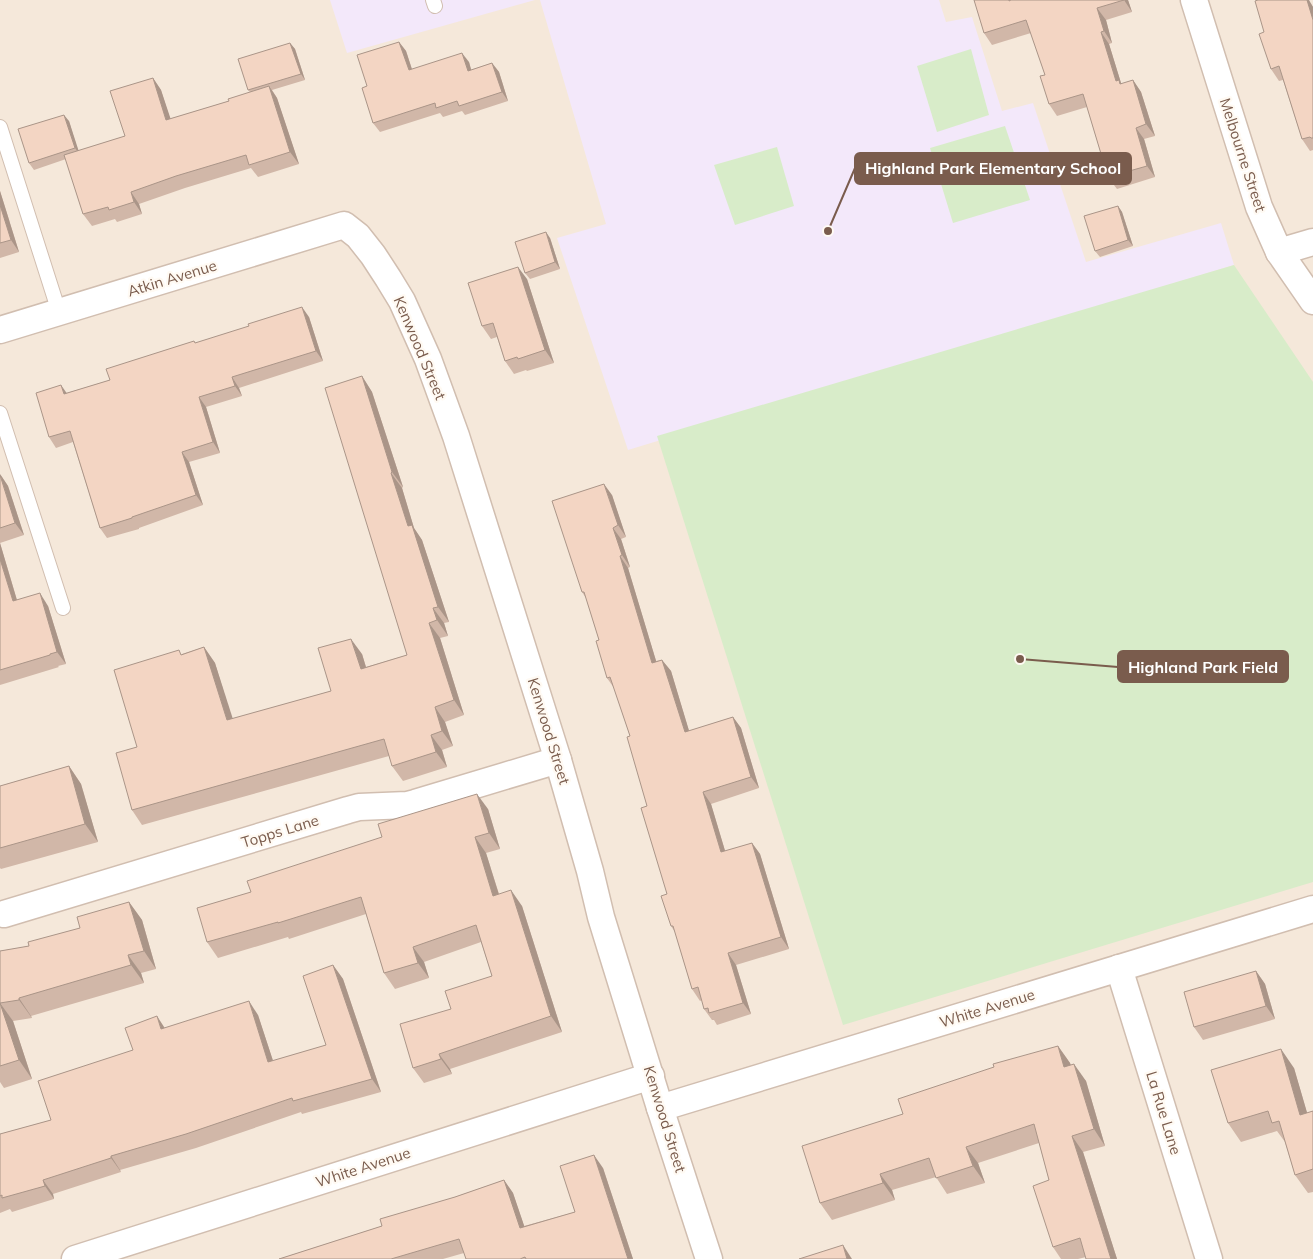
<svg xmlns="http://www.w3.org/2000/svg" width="1313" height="1259" font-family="Mulish,sans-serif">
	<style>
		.residential { fill: #f5e8da }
		.education { fill: #f3e8fa }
		.green { fill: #d8ecc9 }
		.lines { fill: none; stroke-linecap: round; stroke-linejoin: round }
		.service-casing { stroke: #d1beb0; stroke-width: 16 }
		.minor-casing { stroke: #d1beb0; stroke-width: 29 }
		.service { stroke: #fff; stroke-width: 14 }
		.minor { stroke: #fff; stroke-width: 26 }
		.wall { fill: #d1b7a8 }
		.shaded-wall { fill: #aa9588 }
		.building { fill: #f3d5c3; stroke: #aa9588 }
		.labels { text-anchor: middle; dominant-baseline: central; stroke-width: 4.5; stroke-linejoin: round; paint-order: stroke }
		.street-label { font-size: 15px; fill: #7a5c4d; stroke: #fffaf3 }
		.leader { fill: none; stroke: #7a5c4d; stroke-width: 2 }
		.callout-dot { fill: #7a5c4d; stroke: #fffaf3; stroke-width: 2 }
		.callout { fill: #7a5c4d; stroke: #7a5c4d; stroke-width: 2 }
		.callout-label { font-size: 16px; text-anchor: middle; font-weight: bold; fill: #fff }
	</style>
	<rect width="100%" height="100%" fill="#fdf6ec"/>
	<rect class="residential" x="0" y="0" width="1313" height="1259"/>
	<g class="education">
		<path d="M330,0H535L347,53Z"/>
		<path d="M540,0H939L946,22L972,17L1002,111L1033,103L1086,262L1221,223L1234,265L628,450L557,238L606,224Z"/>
	</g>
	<g class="green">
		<path d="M971,49L989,115L937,132L917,66Z"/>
		<path d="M1005,126L1030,200L953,223L930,148Z"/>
		<path d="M777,147L794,206L735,225L714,165Z"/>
		<path d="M1234,265L1313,382V882L843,1025L657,436Z"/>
	</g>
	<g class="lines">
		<g class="service-casing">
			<g id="service">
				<path d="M433,0L435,6"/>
				<path d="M0,127L59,312"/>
				<path d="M0,413L63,608"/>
			</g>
		</g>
		<g class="minor-casing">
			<g id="minor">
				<path d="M1194,0L1259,207L1279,252L1313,301"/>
				<path d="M1279,252L1313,242"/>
				<path d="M0,330L344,225L358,236L373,255L388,278L402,301L428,359L456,436L558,760L590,871L601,917L660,1108L709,1259"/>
				<path d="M4,914L348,810L359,807L407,805L415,803L558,760"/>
				<path d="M1119,968L1209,1259"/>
				<path d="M660,1108L1313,909"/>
				<path d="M75,1259L651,1076"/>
			</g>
		</g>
		<use href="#service" class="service"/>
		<use href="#minor" class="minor"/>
	</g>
	<g class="wall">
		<path d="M974,0H1128L1132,12L1106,20L1112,43L1109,44L1121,83L1122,84L1133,80L1141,92L1155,136L1144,139L1155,177L1117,189L1108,177L1087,107L1057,116L1049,104L1045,75L1031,33L992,45L984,33Z"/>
		<path d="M1310,3L1313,7V150L1310,151L1302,139L1283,80L1279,81L1271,69L1264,32Z"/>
		<path d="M399,42L406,51L412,69L469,62L471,70L492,63L499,72L508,101L465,115L462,111L443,117L440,113L380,132L373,123L367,86Z"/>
		<path d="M290,43L295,49L305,80L272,90L277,98L299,164L258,177L251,168L185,188L139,204L142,214L117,222L115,219L92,226L83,214L66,159L34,170L29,163L69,121L78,151L125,136L153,78L161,90L170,119L229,101L250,92L248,90Z"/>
		<path d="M0,191L19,252L0,258Z"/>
		<path d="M1118,206L1122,212L1133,246L1100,257L1095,251Z"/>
		<path d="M550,238L560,269L530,279L525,273Z"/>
		<path d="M527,279L554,363L527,371L526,370L514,374L505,361L497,337L491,339L482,326Z"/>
		<path d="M309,317L323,361L239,388L242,396L206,407L220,453L189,462L203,505L139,528V529L107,538L100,528L73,442L56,448L49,437L67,393L110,380L194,341L195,343Z"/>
		<path d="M362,376L372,392L403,487L402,488L414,528L422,540L449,622L444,623L448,636L440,638L464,715L445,722L453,746L442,750L447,767L403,781L392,766L389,756L142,825L132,810L182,654L204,647L215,663L232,719L331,691L362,654L366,667L407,655Z"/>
		<path d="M0,474L8,486L24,535L0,543Z"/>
		<path d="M612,495L626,537L621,539L630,567L628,568L656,661L662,660L671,671L689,731L733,717L741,728L759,788L711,804L725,851L752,843L760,854L789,949L736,965L751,1014L717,1025L714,1020H712L704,1009L702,1000L700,1001L692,989L675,932L671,926L667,894L647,806L630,736L614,688L607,678L599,640L586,598L582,592Z"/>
		<path d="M0,543L17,600L48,606L66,664L58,666L59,667L0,685Z"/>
		<path d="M69,766L81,784L98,842L1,869L0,868V786Z"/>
		<path d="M488,809L500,849L486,853L499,894L522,906L562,1032L450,1069L452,1074L424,1083L413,1068L451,1009L492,976L481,942L424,962L429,978L395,989L384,973L366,914L289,939L288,937L218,958L207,942L251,892Z"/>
		<path d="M129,902L142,920L156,969L141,973L144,983L31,1016L32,1018L13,1021L32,1079L4,1088L0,1082V951L29,946L80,928Z"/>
		<path d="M333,965L343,979L381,1092L302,1114L301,1112L196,1148L120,1170L121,1172L53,1194L54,1199L12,1212L10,1209L0,1213V1134L51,1120L133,1050L165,1028L258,1015L273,1061L326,1045Z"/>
		<path d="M1256,971L1265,984L1275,1019L1203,1040L1194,1027Z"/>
		<path d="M1058,1046L1070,1063L1071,1065L1086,1081L1105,1146L1083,1152L1117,1259H1086V1257L1078,1259H1061L1053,1247L1049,1180L1039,1143L978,1163L985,1183L947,1194L936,1177L892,1190L895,1200L832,1220L820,1203L903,1114L994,1067Z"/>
		<path d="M1294,1068L1307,1113L1313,1111V1192L1308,1193L1295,1175L1285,1142L1277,1131L1241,1142L1228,1123Z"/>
		<path d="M603,1168L633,1259H466L464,1253L443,1259H279L382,1226L455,1197L504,1180L513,1193L524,1226L575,1212Z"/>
	</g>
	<g class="shaded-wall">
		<path d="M1124,0H1128L1132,12Z"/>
		<path d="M1306,0H1309L1313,7V20Z"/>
		<path d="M1097,8L1106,20L1112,43L1104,31Z"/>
		<path d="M1101,32L1109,44L1121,83L1127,92L1116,81Z"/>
		<path d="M399,42L406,51L415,79L409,70Z"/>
		<path d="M290,43L295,49L305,80L301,74Z"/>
		<path d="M462,53L469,62L474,80L468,71Z"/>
		<path d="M492,63L499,72L508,101L502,92Z"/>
		<path d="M153,78L161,90L175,132L166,120Z"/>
		<path d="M1133,80L1141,92L1155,136L1146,124Z"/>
		<path d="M269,86L277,98L299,164L290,152Z"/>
		<path d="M64,115L69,121L80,155L75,148Z"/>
		<path d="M1136,128L1144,139L1155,177L1147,166Z"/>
		<path d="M0,191L19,252L11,240L0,205Z"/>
		<path d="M131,192L139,204L142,214L134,202Z"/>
		<path d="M1118,206L1122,212L1133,246L1128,240Z"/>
		<path d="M546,232L550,238L560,269L555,262Z"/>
		<path d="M518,267L527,279L554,363L545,350Z"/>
		<path d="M302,307L309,317L323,361L316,351Z"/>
		<path d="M362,376L372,392L403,487L392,472Z"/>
		<path d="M232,377L239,388L242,396L235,386Z"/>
		<path d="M61,385L68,395L64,394Z"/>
		<path d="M199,397L206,407L220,453L213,442Z"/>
		<path d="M182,452L189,462L203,505L196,495Z"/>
		<path d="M391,473L402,488L414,528L422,540L449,622L438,607L408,526Z"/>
		<path d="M0,474L8,486L24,535L15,523Z"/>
		<path d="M604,484L612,495L626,537L618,525Z"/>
		<path d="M613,528L621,539L630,567L622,555Z"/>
		<path d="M0,543L21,614L13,601L0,559Z"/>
		<path d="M620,556L628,568L660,674L652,663Z"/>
		<path d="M40,593L48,606L66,664L57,652Z"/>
		<path d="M433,608L444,623L448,636L437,620Z"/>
		<path d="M429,623L440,638L464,715L454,700Z"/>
		<path d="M351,639L362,654L371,684L361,669Z"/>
		<path d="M204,647L215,663L238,735L227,720Z"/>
		<path d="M662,660L671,671L693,744L685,732Z"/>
		<path d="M435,707L445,722L453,746L442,731Z"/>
		<path d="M733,717L741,728L759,788L751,777Z"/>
		<path d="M431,735L442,750L447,767L436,752Z"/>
		<path d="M69,766L81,784L98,842L85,824Z"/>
		<path d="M703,792L711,804L729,864L721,852Z"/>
		<path d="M477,794L488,809L500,849L489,833Z"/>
		<path d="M475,837L486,853L504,911L493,896Z"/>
		<path d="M752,843L760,854L789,949L781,937Z"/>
		<path d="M511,890L522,906L562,1032L551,1016Z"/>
		<path d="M129,902L142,920L156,969L144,951Z"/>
		<path d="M413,947L424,962L429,978L418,963Z"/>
		<path d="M728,953L736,965L751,1014L743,1003Z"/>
		<path d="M128,955L141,973L144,983L131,965Z"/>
		<path d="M333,965L343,979L381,1092L372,1079Z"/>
		<path d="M1256,971L1265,984L1275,1019L1266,1006Z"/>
		<path d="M19,998L31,1016L32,1018L19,1000Z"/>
		<path d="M249,1001L258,1015L278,1076L268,1062Z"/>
		<path d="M0,1003L13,1021L32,1079L19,1060Z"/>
		<path d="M157,1016L166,1030L161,1029Z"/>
		<path d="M1058,1046L1070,1063L1076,1083L1064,1067Z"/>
		<path d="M1281,1049L1294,1068L1313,1133L1300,1115Z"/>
		<path d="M439,1054L450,1069L452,1074L441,1059Z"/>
		<path d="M1074,1064L1086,1081L1105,1146L1094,1129Z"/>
		<path d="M1072,1136L1083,1152L1117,1259H1111Z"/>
		<path d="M966,1147L978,1163L985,1183L973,1166Z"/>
		<path d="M594,1155L603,1168L633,1259H628Z"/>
		<path d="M111,1156L120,1170L121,1172L111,1158Z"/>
		<path d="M880,1174L892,1190L895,1200L883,1183Z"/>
		<path d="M43,1180L53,1194L54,1199L45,1186Z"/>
		<path d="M504,1180L513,1193L529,1240L520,1228Z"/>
		<path d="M843,1245L852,1259H847Z"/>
	</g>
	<g class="building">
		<path d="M974,0H1009V1L1011,0H1124L1097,8L1104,31L1101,32L1116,81L1119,80L1120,84L1133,80L1146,124L1136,128L1147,166L1108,177L1083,94L1049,104L1040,76L1045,75L1026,20L984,33Z"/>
		<path d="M1258,0H1307L1313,20V138H1311L1310,137L1302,139L1279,66L1271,69L1259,34L1264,32L1255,1Z"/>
		<path d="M399,42L409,70L462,53L468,71L492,63L502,92L459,106L457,101L436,108L435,103L373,123L362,88L367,86L357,55Z"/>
		<path d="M290,43L301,74L248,90L238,59Z"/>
		<path d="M153,78L166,120L229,101L228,99L269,86L290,152L249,165L246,155L176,176L131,192L134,202L109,210L108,207L83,214L64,155L125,136L110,91Z"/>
		<path d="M64,115L75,148L29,163L18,129Z"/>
		<path d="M0,205L11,240L0,243Z"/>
		<path d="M1118,206L1128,240L1095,251L1084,216Z"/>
		<path d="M546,232L555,262L525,273L515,242Z"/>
		<path d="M518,267L545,350L518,359L517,357L505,361L493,323L482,326L468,283Z"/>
		<path d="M302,307L316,351L232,377L235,386L199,397L213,442L182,452L196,495L132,517V518L100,528L70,431L49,437L36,393L61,385L64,394L110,380L106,369L194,341L195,343L249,326L248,324Z"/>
		<path d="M362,376L392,472L391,473L408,526L412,525L438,607L433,608L437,620L429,623L454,700L435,707L442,731L431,735L436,752L392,766L384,739L132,810L116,753L137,747L114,670L179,650L181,655L204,647L227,720L331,691L318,648L351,639L361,669L407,655L325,388Z"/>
		<path d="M0,475L15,523L0,528Z"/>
		<path d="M604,484L618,525L613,528L622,555L620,556L652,663L662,660L685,732L733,717L751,777L703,792L721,852L752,843L781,937L728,953L743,1003L709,1013L708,1008L704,1009L698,987L692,989L673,926H671L661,896L667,894L641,808L647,806L627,737L630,736L610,677L607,678L596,641L599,640L584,592H582L552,501Z"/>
		<path d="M0,559L13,601L40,593L57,652L50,654V655L0,670Z"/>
		<path d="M69,766L85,824L0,848V786Z"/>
		<path d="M477,794L489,833L475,837L493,896L511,890L551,1016L439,1054L441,1059L413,1068L400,1024L451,1009L445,991L492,976L476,925L413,947L418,963L384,973L361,897L278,923V922L207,942L197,908L251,892L247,881L382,837L378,824Z"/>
		<path d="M129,902L144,951L128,955L131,965L19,998V1000L0,1003L19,1060L0,1066V951L29,946L28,942L80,928L77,917Z"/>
		<path d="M333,965L372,1079L293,1101L292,1098L186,1134L111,1156V1158L43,1180L45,1186L2,1198V1195L0,1196V1134L51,1120L38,1081L133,1050L125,1028L157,1016L161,1029L249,1001L268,1062L326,1045L303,976Z"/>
		<path d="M1256,971L1266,1006L1194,1027L1184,992Z"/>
		<path d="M1058,1046L1064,1067L1074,1064L1094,1129L1072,1136L1111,1259H1086L1080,1238L1053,1247L1033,1186L1049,1180L1034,1124L966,1147L973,1166L936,1178L929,1158L880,1174L883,1183L820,1203L802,1146L903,1114L898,1099L994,1067L993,1064Z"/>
		<path d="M1281,1049L1300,1115L1313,1111V1169L1295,1175L1279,1121L1272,1123L1268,1111L1228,1123L1211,1070Z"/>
		<path d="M594,1155L628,1259H526L525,1257L520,1259H466L459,1239L391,1259H279L382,1226L380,1219L455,1197L504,1180L520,1228L575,1212L560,1166Z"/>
		<path d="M843,1245L847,1259H799Z"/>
	</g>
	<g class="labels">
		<g class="street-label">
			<text transform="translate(1243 155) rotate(72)">Melbourne Street</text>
			<text transform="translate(172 278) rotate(-17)">Atkin Avenue</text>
			<text transform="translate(420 348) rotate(67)">Kenwood Street</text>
			<text transform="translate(549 731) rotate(73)">Kenwood Street</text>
			<text transform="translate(280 831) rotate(-17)">Topps Lane</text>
			<text transform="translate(987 1008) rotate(-17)">White Avenue</text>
			<text transform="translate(1164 1113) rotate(73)">La Rue Lane</text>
			<text transform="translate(665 1119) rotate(73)">Kenwood Street</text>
			<text transform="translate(363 1167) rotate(-18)">White Avenue</text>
		</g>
	</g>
	<path class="leader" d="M828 231L855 168M1020 659L1118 667"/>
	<g class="callout-dot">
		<circle cx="828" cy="231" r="5"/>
		<circle cx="1020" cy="659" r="5"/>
	</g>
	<g class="callout">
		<rect x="855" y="153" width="276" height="31" rx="5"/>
		<rect x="1118" y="651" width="170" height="31" rx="5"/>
	</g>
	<g class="callout-label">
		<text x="993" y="174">Highland Park Elementary School</text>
		<text x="1203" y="673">Highland Park Field</text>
	</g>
</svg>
